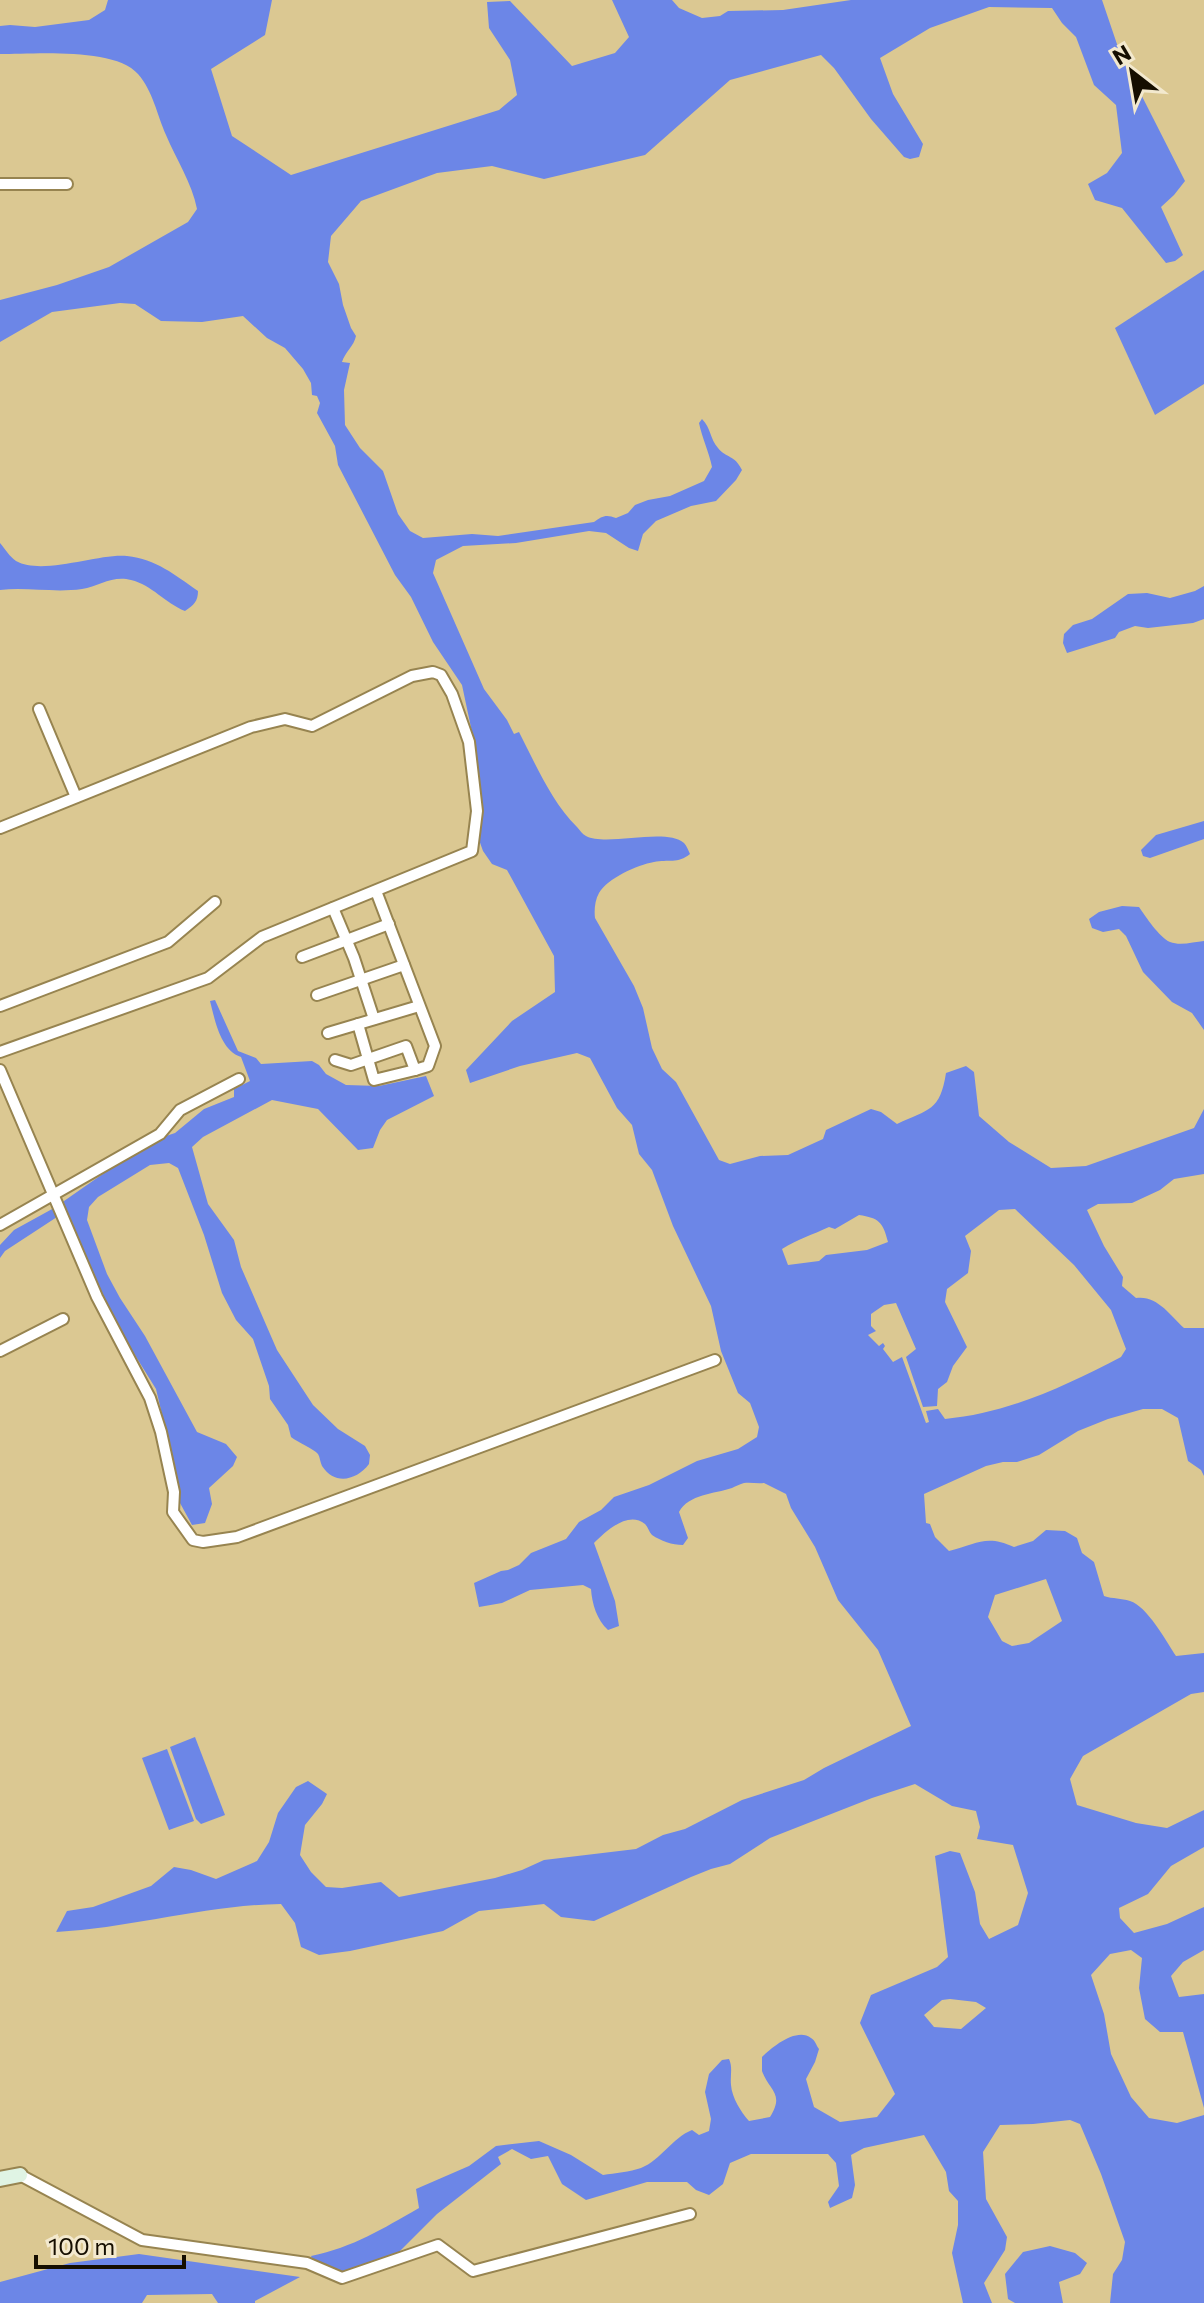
<svg xmlns="http://www.w3.org/2000/svg" width="1204" height="2303" font-family="Commissioner,sans-serif">
	<style>
		.water { fill: #6c86e7; fill-rule: evenodd }
		.lines { fill: none; stroke-linecap: round; stroke-linejoin: round }
		.street-casing { stroke: #978450; stroke-width: 14 }
		.secondary-casing { stroke: #978450; stroke-width: 18 }
		.street { stroke: #fff; stroke-width: 10 }
		.secondary { stroke: #e0f4e4; stroke-width: 14 }
	</style>
	<rect width="100%" height="100%" fill="#dbc892"/>
	<g class="water">
		<path d="M108,0H272L265,35L211,69L232,136L291,175L499,110L517,95L510,60L489,28L487,2L510,1L572,66L615,53L629,37L612,0H672L679,8L702,18L720,16L728,11L783,10L851,0H1102L1120,53L1185,181L1174,195L1161,207L1183,255L1175,261L1166,263L1122,208L1095,200L1088,184L1107,173L1122,153L1116,105L1094,85L1076,37L1062,23L1052,8L989,7L930,28L880,58L893,94L923,144L919,157L910,159L904,157L871,119L834,68L821,55L730,80L645,155L544,179L492,166L437,173L361,201L331,236L328,262L339,284L343,305L351,328L356,336C354,346 345,352 342,362L350,363L344,390L345,425L360,448L383,471L398,514L410,531L423,538L472,534L498,536L594,522C602,516 606,514 616,518L628,513L635,505L648,500L670,496L704,481L712,467C709,452 702,438 699,423L702,419C711,428 710,439 718,448C727,459 734,454 742,470L736,480L716,501L691,506L656,521L643,534L638,551L629,548L606,533L589,531L516,543L463,546L436,560L433,573L484,689L507,720L514,734L519,732C536,765 551,801 577,827C580,830 582,834 586,836C607,847 665,827 684,843C687,846 688,850 690,854C678,864 668,859 654,862C637,865 608,878 599,893C595,900 594,910 595,918L634,986L643,1008L652,1048L662,1069L676,1082L719,1160L730,1164L760,1156L788,1155L823,1139L826,1130L871,1109L881,1112L897,1124C929,1109 940,1111 946,1073L966,1066L974,1072L979,1116L1009,1142L1051,1168L1086,1166L1194,1128L1204,1109V1174L1174,1179L1160,1190L1132,1203L1098,1204L1087,1210L1104,1246L1123,1277L1122,1286L1136,1298C1157,1295 1170,1315 1184,1328H1204V1476L1201,1470L1188,1461L1178,1418L1162,1409H1143L1108,1419L1078,1431L1039,1455L1017,1462H1003L986,1466L924,1494L926,1523L930,1524L935,1537L949,1551C977,1544 986,1534 1014,1547L1033,1541L1046,1530L1065,1531L1077,1538L1082,1553L1094,1562L1104,1596C1113,1599 1121,1598 1130,1601C1147,1606 1166,1641 1176,1656L1204,1653V1692L1191,1694L1083,1756L1070,1779L1077,1805L1136,1823L1167,1828L1204,1810V1847L1171,1866L1148,1894L1119,1908L1120,1918L1134,1933L1167,1924L1204,1907V1950L1183,1962L1171,1976L1179,1997L1204,1994V2108L1183,2032H1160L1145,2019L1139,1988L1142,1958L1131,1950L1110,1954L1091,1975L1104,2014L1111,2054L1131,2097L1149,2118L1177,2123L1204,2115V2303H1110L1113,2274L1122,2260L1125,2242L1101,2174L1080,2124L1070,2120L1033,2124L1000,2125L983,2152L986,2199L1007,2237L1005,2250L984,2283L992,2303H963L952,2253L958,2225V2201L949,2191L946,2172L924,2135L864,2148L851,2155L855,2185L852,2198L830,2208L828,2202L839,2186L836,2163L828,2154H751L730,2163L723,2184L709,2195L696,2190L687,2182H647L586,2200L562,2184L548,2156L531,2159L512,2149L498,2157L501,2164L437,2214L396,2255L341,2273L316,2267L311,2256C354,2247 382,2229 419,2208L416,2189L469,2166L496,2146L539,2141L571,2155L603,2175C615,2173 630,2172 641,2168C661,2160 672,2138 692,2130L699,2135L709,2131L711,2119L705,2092L709,2074L722,2060L729,2059C733,2068 730,2075 731,2085C732,2098 741,2112 749,2121L770,2117C785,2093 769,2091 762,2071C762,2070 762,2059 762,2057C772,2047 797,2027 811,2038C815,2040 816,2045 819,2049L815,2062L806,2079L814,2107L840,2122L877,2117L895,2094L860,2023L871,1995L937,1967L948,1957L935,1856L950,1851L960,1853L975,1892L980,1924L989,1939L1018,1925L1028,1893L1013,1845L977,1839L980,1827L976,1811L952,1806L915,1784L872,1798L770,1838L730,1864L711,1869L691,1877L594,1921L561,1917L544,1904L479,1911L443,1931L350,1951L319,1955L301,1947L295,1923L281,1904C205,1905 132,1928 56,1932L67,1911L93,1907L151,1886L174,1867L191,1870L216,1879L257,1861L269,1842L278,1813L296,1787L308,1781L327,1794L322,1804L305,1825L300,1855L311,1872L326,1887L342,1888L381,1882L399,1897L495,1878L522,1870L544,1860L636,1849L663,1835L685,1829L742,1800L804,1780L824,1768L911,1726L878,1650L838,1600L815,1547L791,1508L786,1494L764,1483C757,1484 751,1482 744,1483C740,1484 736,1486 732,1488C714,1494 689,1494 679,1512L688,1538L683,1545C672,1545 661,1541 652,1535C649,1532 648,1527 645,1524C628,1510 605,1532 594,1543L615,1601L619,1626L608,1630C597,1620 592,1604 591,1589L583,1585L530,1590L502,1603L479,1607L474,1583L501,1571L508,1570L519,1565L531,1553L566,1539L579,1522L601,1510L614,1497L649,1485L697,1461L738,1449L757,1437L759,1427L750,1403L738,1393L721,1351L711,1306L673,1226L652,1170L639,1154L632,1125L617,1108L590,1058L577,1053L520,1066L470,1083L466,1070L512,1021L555,992L554,956L507,870L492,864L483,851L478,837L482,812L473,737L462,685L433,642L411,597L395,575L338,465L335,446L317,413L320,403L317,396L312,395L311,383L303,369L285,348L267,338L243,316L202,322L161,321L135,304L120,303L52,312L0,342V300L57,285L109,267L188,222L197,209C192,183 176,159 166,135C157,115 153,91 138,74C115,47 33,54 0,54V26L10,25L35,27L89,20L105,10ZM1015,1209L1074,1265L1111,1310L1126,1349L1121,1357C1065,1386 1009,1413 945,1419L938,1409L926,1411L929,1422L926,1423L902,1357L893,1362L883,1349L885,1346L883,1343L879,1346L868,1335L876,1331L871,1326V1314L884,1305L896,1303L916,1349L906,1357L923,1407L937,1406L938,1389L947,1382L953,1366L967,1347L945,1302L947,1289L968,1273L971,1251L965,1236L999,1210ZM859,1215C879,1218 883,1222 888,1242L867,1250L826,1255L819,1261L788,1265L782,1249C798,1239 812,1235 829,1227L835,1229ZM1046,1579L1062,1621L1029,1643L1012,1646L1002,1641L988,1617L995,1595ZM950,1999L976,2002L986,2008L961,2029L934,2027L924,2015L942,2000Z"/>
		<path d="M1204,270V384L1155,415L1115,328Z"/>
		<path d="M0,543C5,549 10,557 16,561C43,576 99,553 127,556C156,559 175,575 198,591C198,601 194,605 185,611C165,603 152,585 131,580C113,575 99,586 82,589C55,593 27,587 0,590Z"/>
		<path d="M1204,586V619L1193,623L1148,628L1135,626L1119,632L1115,638L1067,653L1063,643L1064,634L1073,625L1092,619L1128,594L1147,593L1170,598L1195,591Z"/>
		<path d="M1204,821V839L1150,858L1143,856L1141,850L1156,835Z"/>
		<path d="M1122,906L1139,907C1146,917 1159,937 1170,942C1180,946 1194,942 1204,941V1030L1192,1013L1172,1002L1143,972L1126,936L1119,929L1103,932L1092,928L1089,919L1099,912Z"/>
		<path d="M215,1000L238,1051L256,1058L261,1064L312,1061L319,1065L326,1074L346,1085L379,1086L426,1076L434,1096L387,1120L380,1130L373,1148L358,1150L318,1109L272,1100L203,1137L192,1147L208,1204L234,1240L241,1267L277,1350L313,1405L338,1429L365,1446L370,1455L369,1464C357,1480 335,1486 322,1466C320,1462 320,1457 318,1454C314,1449 297,1442 291,1437L288,1425L270,1399L269,1386L253,1339L236,1320L222,1293L204,1235L178,1168L169,1163L150,1165L98,1197L89,1207L87,1220L107,1274L120,1298L145,1336L197,1432L226,1444L237,1457L233,1466L209,1488L212,1504L205,1523L192,1525L180,1503L179,1486L156,1389L115,1323L57,1217L5,1251L0,1258V1245L14,1230L54,1208L130,1155L157,1139L175,1133L204,1109L234,1097V1089L250,1081L241,1057C220,1050 215,1020 210,1001Z"/>
		<path d="M195,1737L225,1815L201,1824L196,1819L170,1747Z"/>
		<path d="M167,1749L194,1821L169,1830L142,1758Z"/>
		<path d="M1050,2246L1075,2253L1087,2263L1080,2274L1059,2282L1063,2303H1015L1008,2299L1005,2274L1023,2252Z"/>
		<path d="M139,2254L300,2277L255,2301V2303H218L212,2294L147,2295L142,2303H0V2282L70,2263Z"/>
	</g>
	<g class="lines">
		<g class="street-casing">
			<g id="street">
				<path d="M0,184H67"/>
				<path d="M39,709L76,797"/>
				<path d="M0,828L251,727L285,719L312,726L412,676L433,672L441,675L452,694L469,742L477,811L472,851L262,937L208,978L0,1052"/>
				<path d="M376,891L435,1046L428,1066L415,1070"/>
				<path d="M333,908L354,958L374,1019"/>
				<path d="M302,957L389,924"/>
				<path d="M317,995L404,965"/>
				<path d="M0,1006L168,942L215,902"/>
				<path d="M328,1033L419,1006"/>
				<path d="M335,1060L351,1065L406,1046L415,1070L374,1080L358,1024"/>
				<path d="M0,1070L97,1297L150,1398L161,1432L174,1492L173,1512L193,1540L203,1542L237,1537L715,1360"/>
				<path d="M0,1225L160,1134L180,1110L239,1079"/>
				<path d="M0,1351L63,1319"/>
				<path d="M20,2175L142,2240L307,2263L342,2278L438,2245L473,2271L690,2214"/>
			</g>
		</g>
		<g class="secondary-casing">
			<path id="secondary" d="M0,2179L20,2175"/>
		</g>
		<use href="#street" class="street"/>
		<use href="#secondary" class="secondary"/>
	</g>
	<g transform="translate(1132 72) rotate(329)" stroke="#f3e9ce" stroke-width="6" paint-order="stroke">
	<path d="M0-6L14 30L0 20L-14 30Z" fill="#150e00"/>
	<text y="-12" font-size="22" font-weight="bold" text-anchor="middle" fill="#150e00">N</text>
	</g>
	<path d="M36 2255v12h148v-12" fill="none" stroke="#150e00" stroke-width="4"/>
	<text x="48" y="2255" font-size="24" fill="#150e00" stroke="#f3e9ce" stroke-width="6" paint-order="stroke">100 m</text>
</svg>
